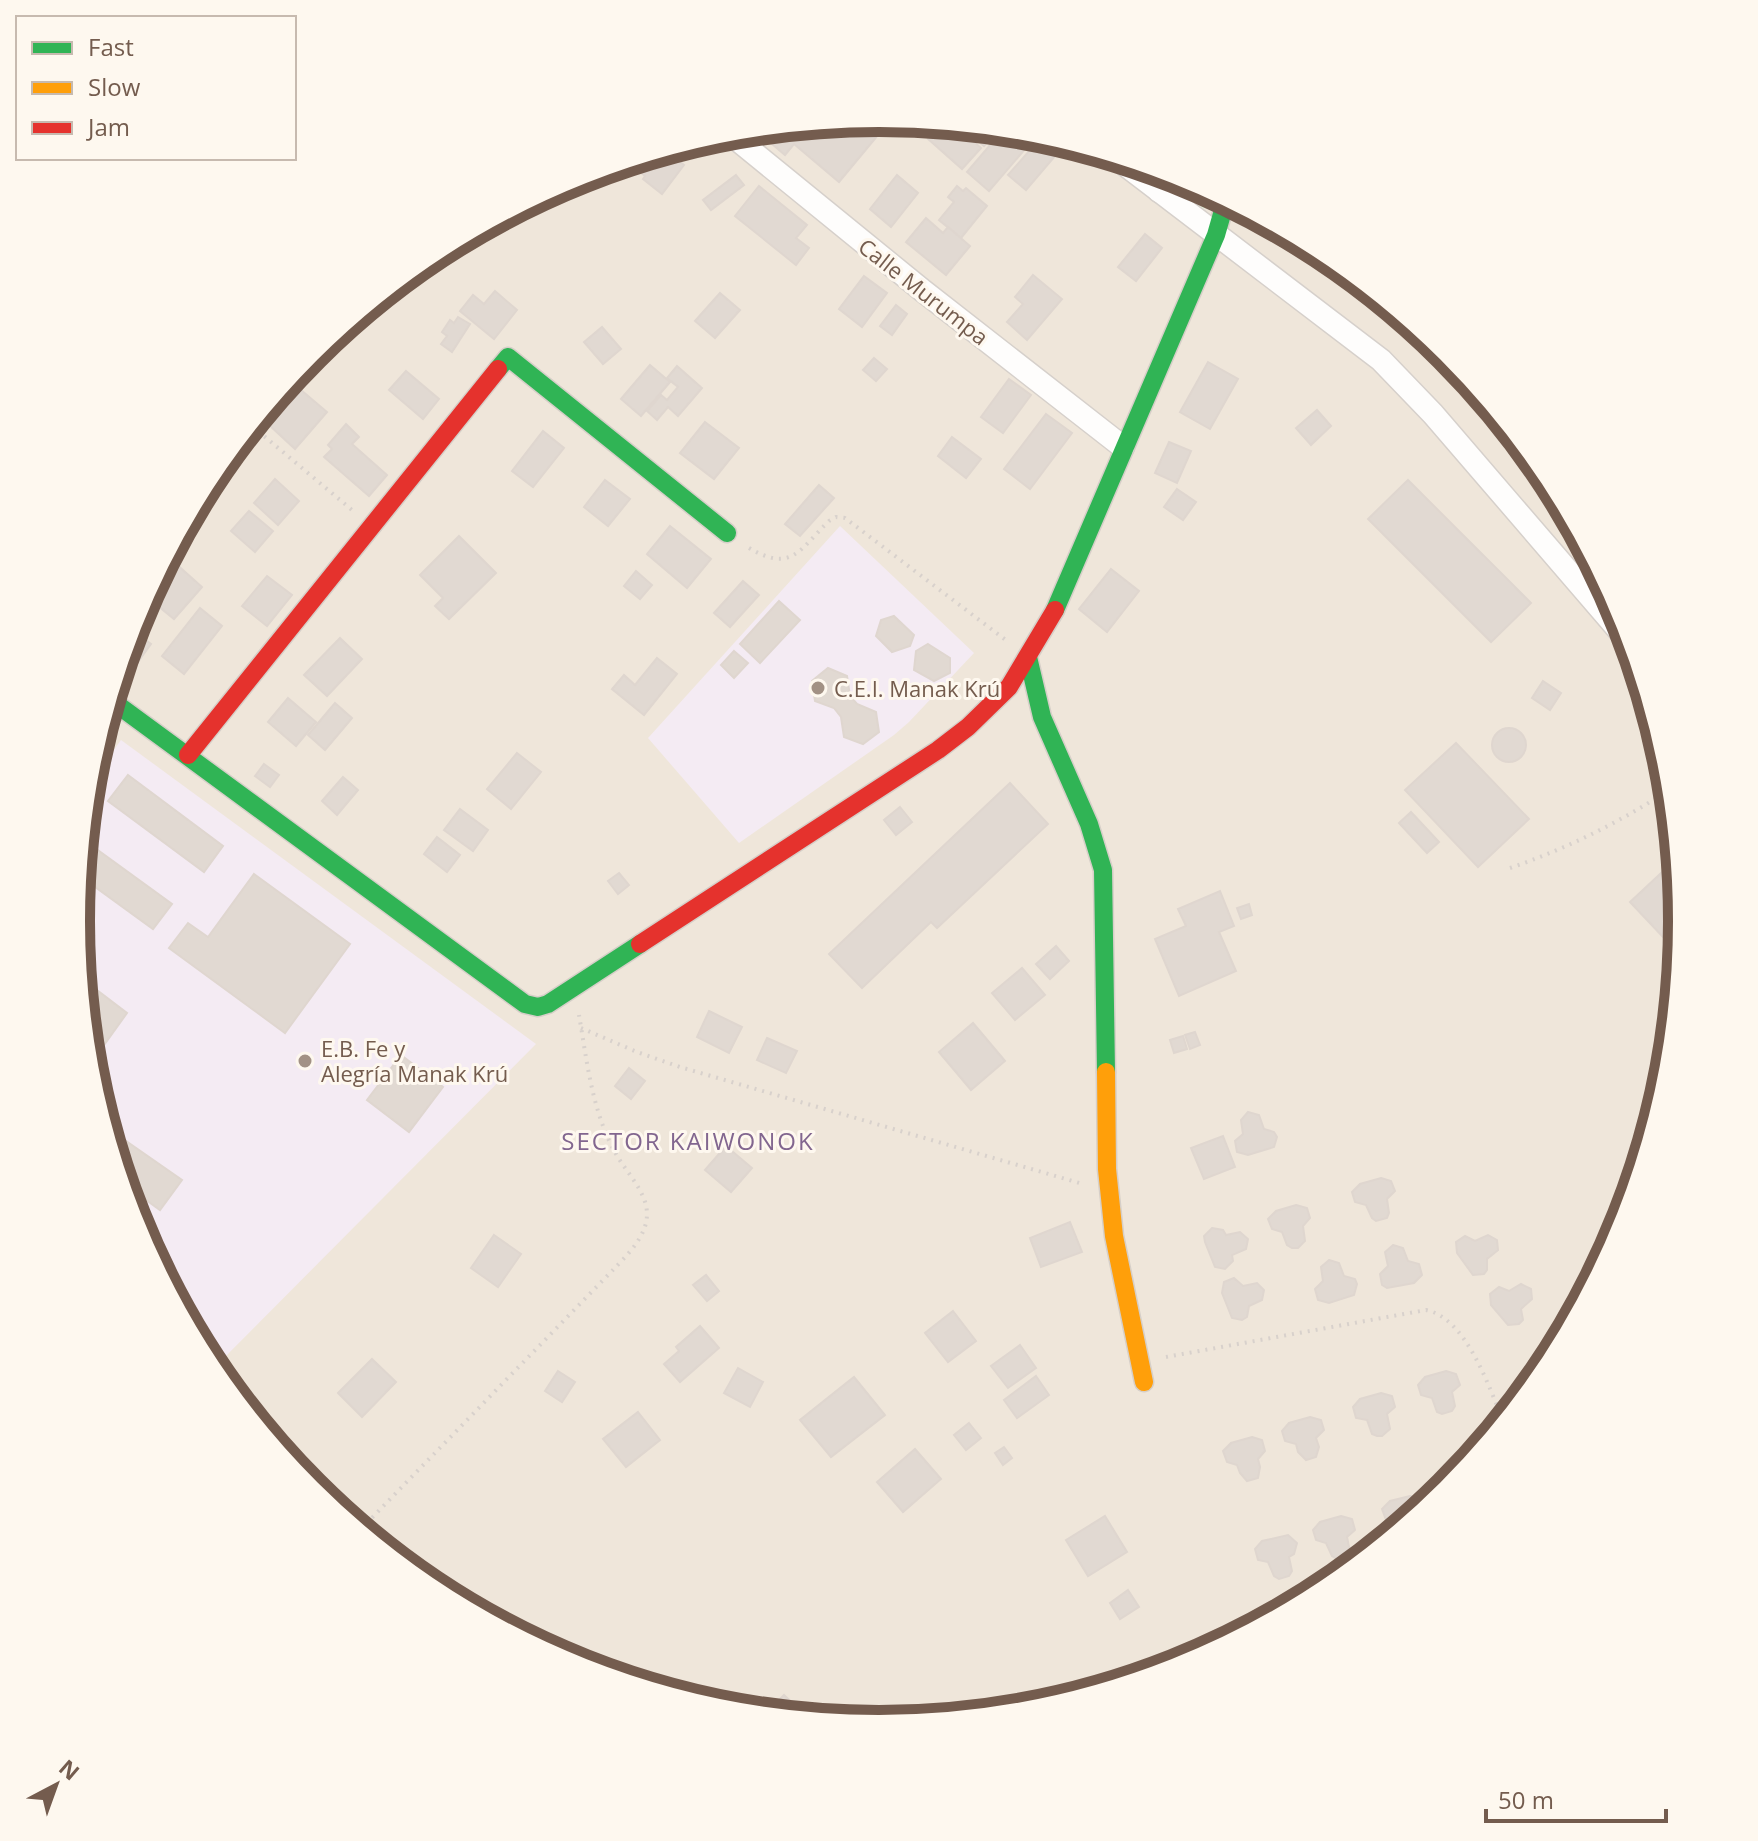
<svg xmlns="http://www.w3.org/2000/svg" width="1758" height="1841" font-family="'Open Sans',sans-serif">
	<style>
		.residential { fill: #efe6da }
		.education { fill: #f4ebf3 }
		.green { fill: #e4edd8 }
		.building { fill: #e1d9d2; stroke: #dfd6cf; stroke-width: 2 }
		.lines { fill: none; stroke-linecap: round; stroke-linejoin: round }
		.street-casing { stroke: #d6d0cb; stroke-width: 25 }
		.fast-casing { stroke: #d6cfc8; stroke-width: 21 }
		.slow-casing { stroke: #d6cfc8; stroke-width: 21 }
		.jam-casing { stroke: #d6cfc8; stroke-width: 21 }
		.path { stroke: #d8d1cc; stroke-width: 4; stroke-dasharray: 2 6; stroke-linecap: butt }
		.street { stroke: #fefdfc; stroke-width: 22 }
		.fast { stroke: #30b455; stroke-width: 18 }
		.slow { stroke: #ff9f0a; stroke-width: 18 }
		.jam { stroke: #e5322d; stroke-width: 18 }
		.poi-dot { fill: #a29185; stroke: #fef8ef; stroke-width: 3 }
		.labels { text-anchor: middle; dominant-baseline: central; stroke-width: 6; stroke-linejoin: round; paint-order: stroke }
		.street-label { font-size: 22px; fill: #745c4e; stroke: #fef8ef }
		.poi-label { font-size: 22px; fill: #745c4e; stroke: #fef8ef; text-anchor: start }
		.neighbourhood-label { font-size: 24px; letter-spacing: 2px; fill: #82668f; stroke: #fef8ef }
		.rim { fill: none; stroke: #745c4e; stroke-width: 10 }
	</style>
	<rect width="100%" height="100%" fill="#f7f3ec"/>
	<circle class="residential" cx="879" cy="920" r="800"/>
	<g class="education">
		<path d="M840,526L974,653L909,722L894,735L739,843L648,738Z"/>
		<path d="M121,740L536,1044L213,1369L137,1227L91,1077L76,920L90,783Z"/>
	</g>
	<path class="green" d="M1193,186L1207,190L1210,202L1201,212L1184,196Z"/>
	<g class="building">
		<path d="M860,119L878,135L839,182L794,144L785,155L771,143L784,127L798,139L810,124Z"/>
		<path d="M941,124L955,125L981,148L962,169L928,139Z"/>
		<path d="M965,126L998,129L984,146L963,128Z"/>
		<path d="M1019,131L1032,141L989,191L967,172L997,137L1007,145Z"/>
		<path d="M1038,141L1055,156L1026,190L1008,175Z"/>
		<path d="M686,144L675,158L684,165L662,194L643,179L645,176L634,167L641,158Z"/>
		<path d="M736,175L744,185L711,210L703,200Z"/>
		<path d="M897,175L918,193L891,227L870,209Z"/>
		<path d="M759,186L807,225L796,238L809,248L796,265L735,216Z"/>
		<path d="M957,186L963,191L966,188L987,206L961,238L939,220L954,202L948,197Z"/>
		<path d="M926,218L943,233L948,227L970,246L946,275L906,242Z"/>
		<path d="M1145,234L1162,248L1136,281L1118,267Z"/>
		<path d="M1033,275L1062,299L1027,340L1007,322L1023,304L1015,297Z"/>
		<path d="M864,276L887,293L862,327L839,309Z"/>
		<path d="M495,291L517,310L494,339L460,311L473,295L484,304Z"/>
		<path d="M720,293L740,310L715,338L695,321Z"/>
		<path d="M896,305L907,314L892,335L880,326Z"/>
		<path d="M458,317L470,324L452,352L441,344L447,336L442,332L450,320L454,323Z"/>
		<path d="M602,327L621,349L603,364L584,342Z"/>
		<path d="M874,358L887,369L876,381L863,370Z"/>
		<path d="M1208,362L1238,379L1210,429L1180,412Z"/>
		<path d="M650,365L670,382L641,416L621,399Z"/>
		<path d="M677,366L702,388L678,416L668,407L657,420L647,411L661,395L667,400L678,387L667,378Z"/>
		<path d="M406,371L439,399L423,419L389,390Z"/>
		<path d="M1009,379L1031,395L1003,433L981,417Z"/>
		<path d="M301,390L327,412L295,449L269,425Z"/>
		<path d="M1317,410L1331,426L1311,445L1296,428Z"/>
		<path d="M1046,414L1072,433L1030,489L1004,469Z"/>
		<path d="M705,422L739,448L714,479L680,453Z"/>
		<path d="M346,424L359,437L352,444L387,475L369,496L324,457L332,449L328,445Z"/>
		<path d="M543,431L564,448L533,487L512,471Z"/>
		<path d="M952,437L981,459L966,478L938,456Z"/>
		<path d="M1169,442L1191,451L1177,483L1155,473Z"/>
		<path d="M275,479L299,501L278,525L254,503Z"/>
		<path d="M605,480L630,499L608,526L584,507Z"/>
		<path d="M1408,480L1531,603L1491,642L1368,519Z"/>
		<path d="M819,485L834,498L800,536L785,524Z"/>
		<path d="M1177,489L1196,502L1183,520L1164,507Z"/>
		<path d="M249,511L273,531L255,552L231,531Z"/>
		<path d="M670,526L711,559L687,588L647,554Z"/>
		<path d="M459,536L496,573L449,619L435,606L443,598L420,575Z"/>
		<path d="M174,562L202,587L174,619L146,596Z"/>
		<path d="M1111,569L1139,591L1107,632L1079,609Z"/>
		<path d="M636,571L652,585L640,599L624,586Z"/>
		<path d="M267,576L292,595L267,626L242,606Z"/>
		<path d="M743,581L759,595L730,627L714,613Z"/>
		<path d="M779,601L800,620L760,663L740,644Z"/>
		<path d="M200,608L222,626L184,674L162,656Z"/>
		<path d="M894,616L914,635L910,646L892,652L876,636L881,620Z"/>
		<path d="M132,630L151,644L130,673L121,667Z"/>
		<path d="M340,638L362,659L327,696L304,675Z"/>
		<path d="M928,644L950,658V673L934,681L914,670L916,651Z"/>
		<path d="M734,651L748,663L734,678L721,665Z"/>
		<path d="M657,658L677,674L644,715L612,689L624,675L635,685Z"/>
		<path d="M828,668L847,676L850,696L857,704L876,712L879,732L863,744L844,737L841,717L834,708L815,701L812,681Z"/>
		<path d="M1543,681L1561,693L1550,710L1532,698Z"/>
		<path d="M288,698L316,722L296,746L268,722Z"/>
		<path d="M335,703L352,718L325,750L308,735Z"/>
		<circle cx="1509" cy="745" r="17"/>
		<path d="M1456,743L1529,819L1478,867L1405,790Z"/>
		<path d="M517,753L541,772L511,809L487,789Z"/>
		<path d="M264,764L279,775L270,787L255,776Z"/>
		<path d="M128,775L223,846L204,872L108,801Z"/>
		<path d="M343,777L358,790L337,815L322,801Z"/>
		<path d="M1010,783L1048,824L937,928L931,922L862,988L829,954Z"/>
		<path d="M900,807L912,822L896,835L884,820Z"/>
		<path d="M460,809L488,830L473,851L444,830Z"/>
		<path d="M1411,812L1439,842L1427,853L1399,823Z"/>
		<path d="M437,837L460,855L447,872L424,854Z"/>
		<path d="M84,840L172,904L153,929L80,876Z"/>
		<path d="M1676,859L1682,921L1679,954L1630,902Z"/>
		<path d="M619,873L629,885L618,894L608,881Z"/>
		<path d="M254,874L350,944L285,1033L169,948L188,923L208,937Z"/>
		<path d="M1220,891L1234,926L1219,932L1236,971L1179,996L1155,939L1186,926L1178,909Z"/>
		<path d="M1249,904L1252,915L1241,919L1237,908Z"/>
		<path d="M76,921L94,936L79,954Z"/>
		<path d="M1056,946L1069,961L1050,979L1036,964Z"/>
		<path d="M1022,968L1045,995L1015,1020L992,993Z"/>
		<path d="M89,984L127,1013L104,1045L87,1032L83,992Z"/>
		<path d="M709,1011L742,1027L729,1053L697,1037Z"/>
		<path d="M973,1023L1005,1061L971,1090L939,1052Z"/>
		<path d="M1195,1032L1200,1045L1190,1049L1185,1035Z"/>
		<path d="M1183,1036L1187,1049L1174,1053L1170,1040Z"/>
		<path d="M767,1038L797,1051L786,1073L757,1060Z"/>
		<path d="M401,1055L443,1087L409,1132L367,1100Z"/>
		<path d="M629,1068L645,1081L631,1099L615,1086Z"/>
		<path d="M1248,1112L1259,1115L1264,1129L1274,1132L1277,1137L1274,1147L1248,1155L1237,1152L1235,1141L1243,1134L1241,1120Z"/>
		<path d="M106,1127L182,1180L160,1210L124,1184Z"/>
		<path d="M1223,1136L1235,1167L1204,1179L1191,1148Z"/>
		<path d="M726,1146L752,1168L731,1192L705,1170Z"/>
		<path d="M1381,1178L1391,1181L1395,1191L1387,1199L1389,1213L1387,1218L1376,1221L1372,1218L1366,1205L1355,1202L1352,1192L1360,1184Z"/>
		<path d="M1296,1205L1307,1208L1310,1218L1303,1226L1305,1241L1298,1248H1292L1287,1245L1282,1232L1272,1229L1268,1219L1276,1211Z"/>
		<path d="M1070,1222L1082,1252L1041,1267L1030,1238Z"/>
		<path d="M1212,1228L1223,1230L1226,1235L1240,1232L1248,1239L1246,1249L1232,1255L1233,1261L1225,1269L1215,1267L1205,1242L1204,1236Z"/>
		<path d="M494,1235L521,1254L498,1287L471,1268Z"/>
		<path d="M1488,1235L1497,1240L1498,1250L1487,1259V1270L1484,1274L1473,1275L1457,1253L1456,1242L1465,1236L1475,1241Z"/>
		<path d="M1393,1245L1403,1248L1408,1261L1419,1264L1422,1275L1414,1283L1387,1288L1382,1285L1380,1274L1388,1266L1385,1252Z"/>
		<path d="M1329,1260L1339,1263L1344,1276L1355,1279L1357,1284L1354,1295L1329,1303L1318,1300L1315,1289L1323,1281L1321,1267Z"/>
		<path d="M706,1275L719,1291L707,1301L693,1285Z"/>
		<path d="M1234,1278L1243,1286L1257,1283L1264,1290L1262,1300L1249,1306L1247,1317L1242,1320L1232,1318L1222,1293L1224,1282Z"/>
		<path d="M1521,1284L1531,1289L1532,1299L1521,1309L1523,1320L1519,1324L1508,1325L1491,1305L1490,1294L1499,1287L1509,1291Z"/>
		<path d="M953,1311L976,1341L948,1362L925,1333Z"/>
		<path d="M700,1326L719,1348L680,1382L664,1364L679,1351L676,1347Z"/>
		<path d="M1020,1345L1036,1368L1008,1388L991,1366Z"/>
		<path d="M372,1359L396,1382L362,1417L338,1393Z"/>
		<path d="M738,1368L763,1382L750,1407L724,1393Z"/>
		<path d="M558,1371L575,1382L562,1402L545,1391Z"/>
		<path d="M1446,1371L1456,1374L1460,1385L1452,1392L1455,1406L1452,1411L1442,1414L1437,1412L1432,1398L1421,1395L1418,1385L1425,1377Z"/>
		<path d="M1036,1376L1049,1395L1017,1418L1004,1400Z"/>
		<path d="M854,1377L885,1415L831,1457L800,1420Z"/>
		<path d="M1381,1393L1392,1396L1395,1407L1387,1414L1390,1429L1382,1436H1377L1372,1434L1367,1420L1356,1418L1353,1407L1360,1399Z"/>
		<path d="M638,1412L660,1440L626,1467L603,1439Z"/>
		<path d="M1310,1417L1321,1420L1324,1430L1316,1438L1319,1447L1316,1457L1306,1460L1298,1452L1296,1444L1285,1441L1282,1431L1289,1423Z"/>
		<path d="M969,1423L981,1438L966,1450L954,1435Z"/>
		<path d="M1252,1437L1262,1440L1265,1451L1258,1459L1260,1467L1258,1478L1247,1481L1240,1473L1237,1465L1227,1462L1223,1451L1231,1443Z"/>
		<path d="M1004,1447L1012,1458L1003,1465L995,1453Z"/>
		<path d="M915,1449L941,1479L903,1512L877,1482Z"/>
		<path d="M1410,1496L1421,1498L1424,1507L1398,1528L1396,1522L1386,1520L1382,1509L1390,1501Z"/>
		<path d="M1105,1516L1127,1552L1088,1576L1066,1540Z"/>
		<path d="M1341,1516L1352,1519L1355,1530L1347,1537L1350,1552L1342,1559H1337L1332,1556L1326,1543L1316,1540L1313,1530L1320,1522Z"/>
		<path d="M1288,1535L1297,1543L1294,1554L1289,1557L1292,1571L1289,1576L1279,1579L1274,1576L1268,1562L1258,1560L1255,1549L1262,1541Z"/>
		<path d="M1128,1590L1139,1607L1120,1619L1110,1603Z"/>
		<path d="M784,1695L806,1716L767,1712Z"/>
	</g>
	<g class="lines">
		<g class="street-casing">
			<g id="street">
				<path d="M728,132L922,290L1123,447"/>
				<path d="M1115,157L1381,360L1433,414L1630,643"/>
				<path d="M1159,191L1186,179"/>
			</g>
		</g>
		<g class="fast-casing">
			<g id="fast">
				<path d="M498,369L508,357L727,533"/>
				<path d="M1055,610L1216,235L1226,200"/>
				<path d="M1028,657L1042,717L1089,824L1103,870L1106,1072"/>
				<path d="M111,700L525,1004L538,1007L548,1004L640,944"/>
			</g>
		</g>
		<g class="slow-casing">
			<path id="slow" d="M1106,1072L1107,1169L1114,1236L1144,1382"/>
		</g>
		<g class="jam-casing">
			<g id="jam">
				<path d="M188,755L498,369"/>
				<path d="M640,944L938,750L968,727L1009,687L1055,610"/>
			</g>
		</g>
		<g class="path">
			<path d="M211,475L252,426L352,510"/>
			<path d="M749,548C792,573 799,550 829,521L836,517L845,518L1007,641"/>
			<path d="M1510,868C1568,848 1618,823 1669,790"/>
			<path d="M581,1028L637,1052L680,1067L1083,1184"/>
			<path d="M1166,1357L1426,1310C1466,1318 1488,1385 1503,1420"/>
			<path d="M361,1529L612,1271C626,1256 647,1237 647,1214C647,1192 626,1172 616,1154C592,1112 587,1061 579,1015"/>
		</g>
		<use href="#street" class="street"/>
		<use href="#fast" class="fast"/>
		<use href="#slow" class="slow"/>
		<use href="#jam" class="jam"/>
	</g>
	<g class="poi-dot">
		<circle cx="818" cy="688" r="8"/>
		<circle cx="305" cy="1061" r="8"/>
	</g>
	<g class="labels">
		<g class="street-label">
			<text transform="translate(924 291) rotate(38)">Calle Murumpa</text>
		</g>
		<g class="poi-label">
			<text x="834" y="688">C.E.I. Manak Krú</text>
			<text x="321" y="1048">E.B. Fe y<tspan x="321" dy="25">Alegría Manak Krú</tspan></text>
		</g>
		<g class="neighbourhood-label">
			<text x="688" y="1140">SECTOR KAIWONOK</text>
		</g>
	</g>
	<path d="M0 0H1758V1841H0ZM90 921a789 789 0 1 1 1578 0a789 789 0 1 1-1578 0Z" fill="#fef8ef" fill-rule="evenodd"/>
	<path class="rim" d="M90 921a789 789 0 1 1 1578 0a789 789 0 1 1-1578 0Z"/>
	<rect x="16" y="16" width="280" height="144" fill="#fef8ef" stroke="#c7baaf" stroke-width="2"/>
	<rect x="32" y="42" width="40" height="12" fill="#30b455" stroke="#c7baaf" stroke-width="2"/>
	<text x="88" y="56" font-size="24" fill="#745c4e">Fast</text>
	<rect x="32" y="82" width="40" height="12" fill="#ff9f0a" stroke="#c7baaf" stroke-width="2"/>
	<text x="88" y="96" font-size="24" fill="#745c4e">Slow</text>
	<rect x="32" y="122" width="40" height="12" fill="#e5322d" stroke="#c7baaf" stroke-width="2"/>
	<text x="88" y="136" font-size="24" fill="#745c4e">Jam</text>
	<g transform="translate(56 1785) rotate(41)" stroke="#fef8ef" stroke-width="6" paint-order="stroke">
	<path d="M0-6L14 30L0 20L-14 30Z" fill="#745c4e"/>
	<text y="-12" font-size="22" font-weight="bold" text-anchor="middle" fill="#745c4e">N</text>
	</g>
	<path d="M1486 1809v12h180v-12" fill="none" stroke="#745c4e" stroke-width="4"/>
	<text x="1498" y="1809" font-size="24" fill="#745c4e" stroke="#fef8ef" stroke-width="6" paint-order="stroke">50 m</text>
</svg>
